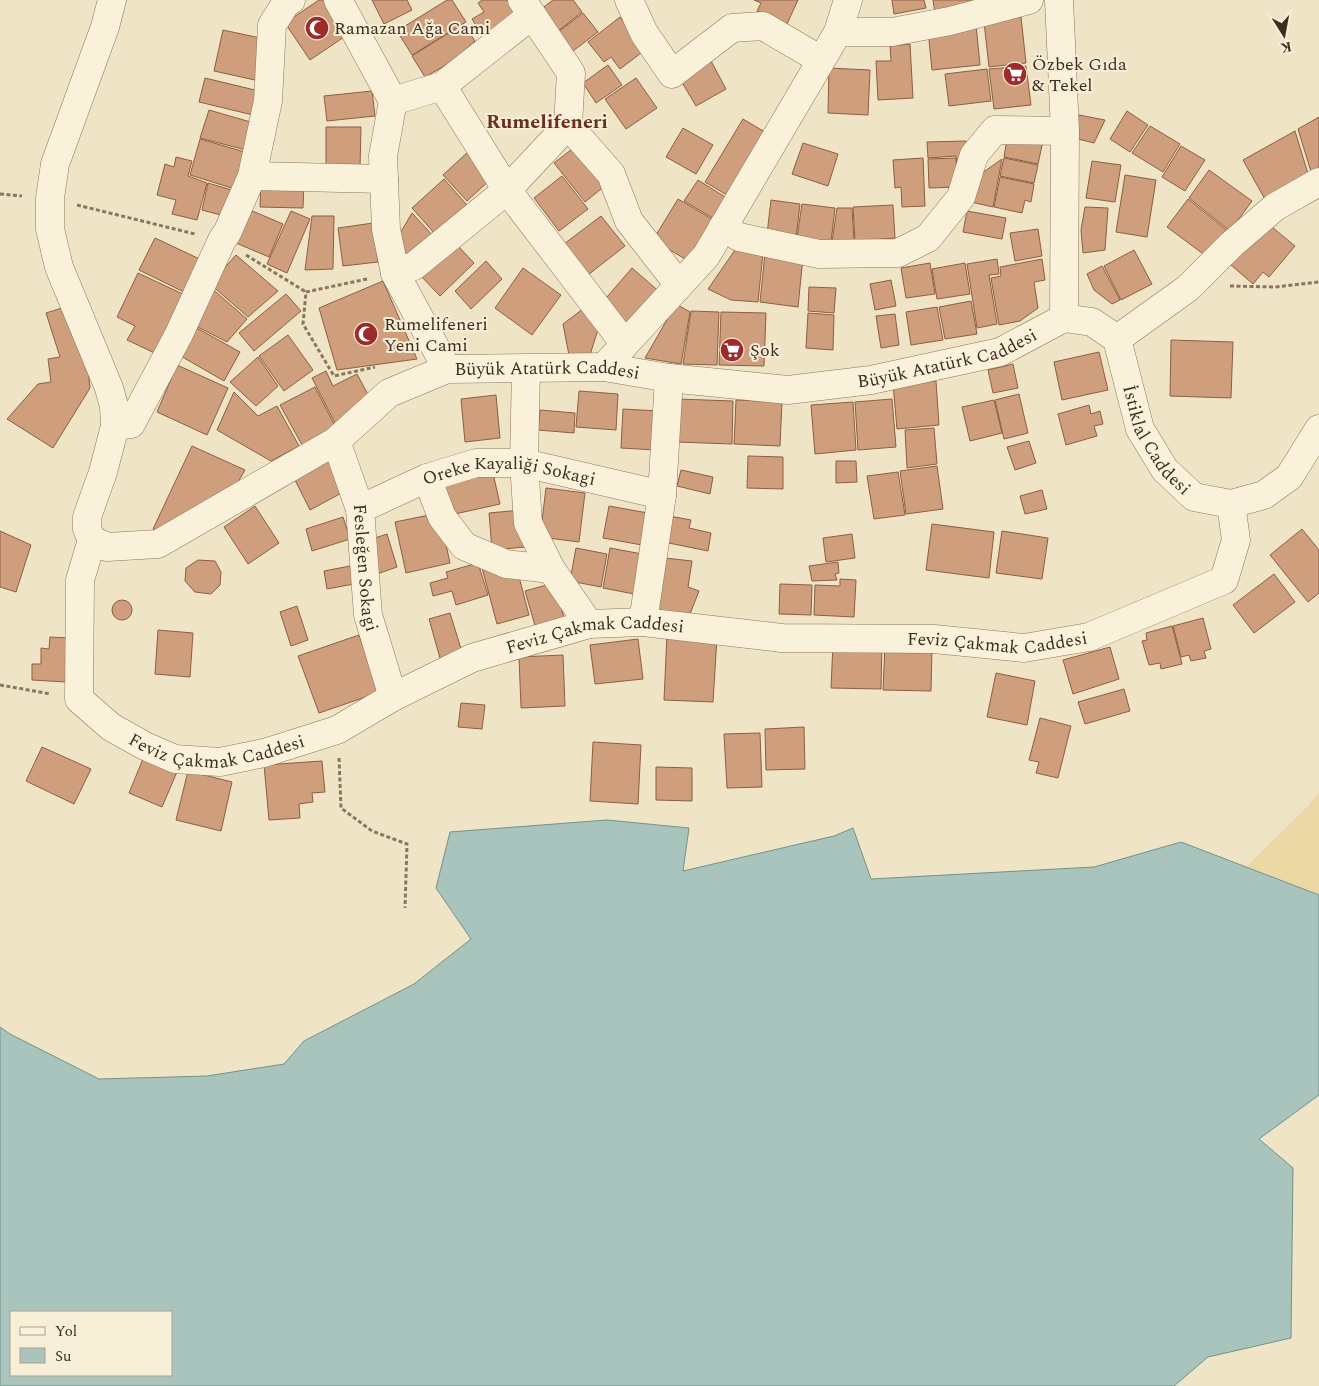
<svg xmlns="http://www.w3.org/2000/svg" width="1319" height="1386" font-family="Spectral,serif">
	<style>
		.sand { fill: #ecd8a4 }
		.water { fill: #a9c4bc; stroke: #6f938a; fill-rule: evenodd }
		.building { fill: #cf9e7c; stroke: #8d5e41 }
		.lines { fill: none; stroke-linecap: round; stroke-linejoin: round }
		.minor-casing { stroke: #8d755c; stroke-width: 29 }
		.path { stroke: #8d755c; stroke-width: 3; stroke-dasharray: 4 2.5; stroke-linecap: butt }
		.minor { stroke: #faf1db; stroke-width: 28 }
		.labels { text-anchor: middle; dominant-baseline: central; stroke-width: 4; stroke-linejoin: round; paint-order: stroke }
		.poi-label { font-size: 18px; fill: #3d2e20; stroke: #f7eed7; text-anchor: start }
		.street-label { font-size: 18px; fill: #3d2e20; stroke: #f7eed7 }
		.quarter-label { font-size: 20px; font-weight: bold; fill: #6b2d1e; stroke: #f7eed7 }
	</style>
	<rect width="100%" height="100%" fill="#f0e4c7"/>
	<path class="sand" d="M1319,791V895L1246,867L1310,804Z"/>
	<path class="water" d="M607,820L689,828L683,871L834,836L853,828L871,879L1094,867L1181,842L1319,895V1095L1259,1139L1293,1168L1291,1338L1208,1357L1174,1386H0V1027L10,1034L99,1079L207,1076L284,1064L304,1041L414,984L471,939L436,888L450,832ZM11,1312H171V1375H11Z"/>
	<g class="building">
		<path d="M319,0H328L350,33L310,60L285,23Z"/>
		<path d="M372,0H407L412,10L384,24Z"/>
		<path d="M447,0H452L466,22L412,55L397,31Z"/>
		<path d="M482,0H509L519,16L484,39L472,19L484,12L478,3Z"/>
		<path d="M553,0H573L582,12L557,32L540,10Z"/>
		<path d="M754,0H798L787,24L757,11L761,3Z"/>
		<path d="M892,0H924L926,8L894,14Z"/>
		<path d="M933,0H984L935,13Z"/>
		<path d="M583,13L598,32L573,51L558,32Z"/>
		<path d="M620,17L645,50L620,69L611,57L604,62L588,42Z"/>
		<path d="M1021,17L1026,63L989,67L984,22Z"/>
		<path d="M463,24L475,41L451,62L425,77L412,56Z"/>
		<path d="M976,25L980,65L932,70L928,30Z"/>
		<path d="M223,30L265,39L255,80L214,71Z"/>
		<path d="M910,44L913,98L878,100L876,61H891L890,46Z"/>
		<path d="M711,61L726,89L696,106L677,74L701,67Z"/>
		<path d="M608,65L622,85L596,103L583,83Z"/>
		<path d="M1026,66L1031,105L994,109L989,69Z"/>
		<path d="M829,68L870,70L868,115L828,113Z"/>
		<path d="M987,69L991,101L949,106L945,74Z"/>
		<path d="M205,78L259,91L253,115L199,102Z"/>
		<path d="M636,78L657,108L626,129L605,99Z"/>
		<path d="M372,91L375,116L327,121L324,96Z"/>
		<path d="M209,110L254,123L246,150L200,138Z"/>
		<path d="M1127,111L1148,125L1130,152L1110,139Z"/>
		<path d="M1079,115L1105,120L1094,143L1074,138Z"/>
		<path d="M1319,117V171L1312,175L1298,129Z"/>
		<path d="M743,119L770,135L732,198L705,182Z"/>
		<path d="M1150,126L1180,144L1163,172L1132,153Z"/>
		<path d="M326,127H361L360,168H326Z"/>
		<path d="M683,128L713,145L696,174L666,157Z"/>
		<path d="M1295,131L1309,177L1266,201L1243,160Z"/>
		<path d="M200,139L245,152L235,189L190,175Z"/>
		<path d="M1007,139L1043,141L1038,164L1004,157Z"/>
		<path d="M966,141L967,168H957L956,156L928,158L927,142Z"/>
		<path d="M803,143L838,154L828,186L792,174Z"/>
		<path d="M576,146L606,185L585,202L554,163Z"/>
		<path d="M1181,146L1205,160L1185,191L1162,177Z"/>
		<path d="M469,151L493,177L467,201L443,175Z"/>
		<path d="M176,157L192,161L188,176L207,183L197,220L172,214L176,200L157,195L165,164L174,167Z"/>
		<path d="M923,158L925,206L902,207L901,187L895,188L893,160Z"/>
		<path d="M956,158L957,187L929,188L928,159Z"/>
		<path d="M1004,158L1038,165L1034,183L1000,176Z"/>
		<path d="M1002,159L993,207L971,202L978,176Z"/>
		<path d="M1092,161L1121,165L1115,202L1086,198Z"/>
		<path d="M1209,170L1252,201L1230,231L1189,198Z"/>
		<path d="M1125,175L1156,180L1147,237L1116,232Z"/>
		<path d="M562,176L588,209L559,231L534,198Z"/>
		<path d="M1000,177L1034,184L1031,202L1025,200L1022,213L994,207Z"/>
		<path d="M444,179L467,205L435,234L412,208Z"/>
		<path d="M261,180L304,181L303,208L260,207Z"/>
		<path d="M698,180L730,200L718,221L684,201Z"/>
		<path d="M208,183L235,191L228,217L202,210Z"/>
		<path d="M678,199L717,222L692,263L653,240Z"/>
		<path d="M1188,199L1229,232L1210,259L1167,227Z"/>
		<path d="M771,200L800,204L796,238L767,234Z"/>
		<path d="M802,204L835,208L831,242L797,238Z"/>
		<path d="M893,205L895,238L855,241L853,207Z"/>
		<path d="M1085,207L1108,208L1105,250L1083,253L1081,230Z"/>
		<path d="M837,208H852L854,241L832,242Z"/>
		<path d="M250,210L283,224L269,257L236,243Z"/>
		<path d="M291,211L310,219L287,273L267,264Z"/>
		<path d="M967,211L1006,218L1002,239L963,232Z"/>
		<path d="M412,213L434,237L410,260L395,242Z"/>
		<path d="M312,216H334L333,269L305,270Z"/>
		<path d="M601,216L625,246L584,278L560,247Z"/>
		<path d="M373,223L378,262L343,266L338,228Z"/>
		<path d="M1267,223L1295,246L1269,277L1263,272L1253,284L1231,265Z"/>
		<path d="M1038,229L1042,256L1015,261L1010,233Z"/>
		<path d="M155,238L206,262L190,295L139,270Z"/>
		<path d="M458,246L474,263L440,296L419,274Z"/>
		<path d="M735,250L763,253L758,302L731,300L708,289Z"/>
		<path d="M1134,250L1152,284L1121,300L1104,266Z"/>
		<path d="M765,253L803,257L798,307L760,302Z"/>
		<path d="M236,255L278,291L248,317L210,284Z"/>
		<path d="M997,259L999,274L989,275L997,324L977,328L967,264Z"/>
		<path d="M1042,259L1045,280L1034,282L1038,308L1020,321L999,325L991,278L1001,276L1000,267Z"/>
		<path d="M486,261L502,279L471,309L455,291Z"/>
		<path d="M930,263L935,294L906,298L901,268Z"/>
		<path d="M965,263L970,294L937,299L932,269Z"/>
		<path d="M1102,266L1120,300L1112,304L1094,290L1087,274Z"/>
		<path d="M523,268L561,295L532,335L495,308Z"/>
		<path d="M632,268L662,294L630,331L600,305Z"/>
		<path d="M138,273L189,297L161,356L127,340L135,326L117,317Z"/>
		<path d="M891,280L896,306L875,310L870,284Z"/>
		<path d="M383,281L417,359L337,370L319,308Z"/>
		<path d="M209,286L247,319L227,342L194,325Z"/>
		<path d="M809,287L836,288L834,313L808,311Z"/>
		<path d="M286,294L301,311L254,351L239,333Z"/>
		<path d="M971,301L977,334L945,339L939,307Z"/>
		<path d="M676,304L690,312L681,364L645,358Z"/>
		<path d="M68,306L88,370L90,388L53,448L7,419L38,384L51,382L48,359L60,357L46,313Z"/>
		<path d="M937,307L943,340L911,345L906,312Z"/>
		<path d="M583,309L599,326L590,355H569L563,324Z"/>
		<path d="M691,311L719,312L717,365L683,364Z"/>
		<path d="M721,312L766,313L764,366L719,365Z"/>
		<path d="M808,313L834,315L833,350L806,348Z"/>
		<path d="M895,314L899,345L881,348L876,316Z"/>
		<path d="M195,327L240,352L224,381L179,355Z"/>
		<path d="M288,335L313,370L284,391L259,356Z"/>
		<path d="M1171,340L1233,342L1231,398L1170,396Z"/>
		<path d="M1099,352L1108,390L1062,400L1054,362Z"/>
		<path d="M258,357L278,386L256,406L230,382Z"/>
		<path d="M1013,364L1018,388L993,393L988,370Z"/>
		<path d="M177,365L228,388L207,435L157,412Z"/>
		<path d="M326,371L333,386L357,374L373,404L335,423L312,378Z"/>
		<path d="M936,381L939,425L897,429L893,384Z"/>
		<path d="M315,387L336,428L302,445L280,405Z"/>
		<path d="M579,391L618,394L616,430L576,427Z"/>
		<path d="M234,392L258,416L277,406L299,446L271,461L217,430Z"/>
		<path d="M1019,394L1028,433L1004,439L995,400Z"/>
		<path d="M496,395L500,438L465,442L461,399Z"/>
		<path d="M678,399L733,401L732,444L677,442Z"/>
		<path d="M892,399L896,447L858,450L855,402Z"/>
		<path d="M736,400L782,402L780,446L734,444Z"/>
		<path d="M994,400L1002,433L970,441L962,407Z"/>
		<path d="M853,402L856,450L815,454L811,405Z"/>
		<path d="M1089,405L1091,414L1100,411L1103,424L1094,426L1097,436L1066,445L1058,414Z"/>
		<path d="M623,409L659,411L656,450L621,448Z"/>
		<path d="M540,410L575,413L574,433L538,430Z"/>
		<path d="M934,428L937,464L907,468L905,430Z"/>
		<path d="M1029,441L1036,463L1015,470L1007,447Z"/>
		<path d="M192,446L245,470L228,499L160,533L153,529Z"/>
		<path d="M330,452L349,489L310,510L291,472Z"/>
		<path d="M748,456L783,457V489L747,488Z"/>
		<path d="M836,461H856L857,482L836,483Z"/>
		<path d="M937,466L943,509L906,514L900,471Z"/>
		<path d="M492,469L500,504L455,514L439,480Z"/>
		<path d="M681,470L713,477L710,494L677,486Z"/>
		<path d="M898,472L905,515L874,519L867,476Z"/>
		<path d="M546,488L585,493L579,542L540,537Z"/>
		<path d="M1042,490L1047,509L1025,514L1020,496Z"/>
		<path d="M255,506L279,543L248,564L224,527Z"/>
		<path d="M609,506L648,513L642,545L603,538Z"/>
		<path d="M521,510L525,547L492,550L489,513Z"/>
		<path d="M439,513L450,563L406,573L395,522Z"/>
		<path d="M664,515L691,520L689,528L711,533L708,551L659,541Z"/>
		<path d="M343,517L350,539L312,551L306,529Z"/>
		<path d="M932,524L994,532L989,578L926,570Z"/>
		<path d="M1302,529L1319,550V593L1308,602L1270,555Z"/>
		<path d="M0,531L31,545L16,592L0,587Z"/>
		<path d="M1002,531L1048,538L1042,579L996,573Z"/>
		<path d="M387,534L397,567L374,575L363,542Z"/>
		<path d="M852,534L855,558L826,562L823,538Z"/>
		<path d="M576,548L607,554L601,587L570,581Z"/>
		<path d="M610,548L642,554L634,594L603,588Z"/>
		<path d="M656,557L692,561L688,587L699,591L690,614L650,609Z"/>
		<path d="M198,560L215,561L221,572L220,585L211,594L195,592L185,581L186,568Z"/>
		<path d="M838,562L839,573L835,574L837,580L812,581L809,566Z"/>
		<path d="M478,563L488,595L456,605L452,591L433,596L430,583L448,578L446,572Z"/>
		<path d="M481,564L519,577L529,615L497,624Z"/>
		<path d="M350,566L354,584L327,589L324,571Z"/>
		<path d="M1274,574L1295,602L1254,633L1233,605Z"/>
		<path d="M840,579L856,580L854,617L814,615L815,585L840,586Z"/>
		<path d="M554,583L565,621L536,629L525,591Z"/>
		<path d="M780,584L812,585L811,615L779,614Z"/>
		<circle cx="122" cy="610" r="10"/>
		<path d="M297,606L308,640L291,646L280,612Z"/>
		<path d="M450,613L462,652L440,658L429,619Z"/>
		<path d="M1203,618L1211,649L1204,651L1206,658L1191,661L1189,655L1181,657L1173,626Z"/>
		<path d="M1172,626L1182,664L1161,669L1160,663L1149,665L1142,641L1147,640L1146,633Z"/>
		<path d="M158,630L193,633L190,677L155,674Z"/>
		<path d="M667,634L717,637L713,702L664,700Z"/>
		<path d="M359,635L380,692L319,713L298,656Z"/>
		<path d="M50,637L69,638L66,682L32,680V664H41V648L49,649Z"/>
		<path d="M638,639L643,679L595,684L590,645Z"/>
		<path d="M833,643L882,644L881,689L831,688Z"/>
		<path d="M885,645L932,646L931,691L883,690Z"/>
		<path d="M1110,647L1119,679L1073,694L1063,660Z"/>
		<path d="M563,655L565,706L521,708L519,657Z"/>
		<path d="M996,673L1035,681L1027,725L987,717Z"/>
		<path d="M1124,689L1130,711L1085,724L1078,702Z"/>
		<path d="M461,703L485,705L482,729L458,727Z"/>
		<path d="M1040,718L1071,726L1058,778L1036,773L1039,762L1029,760Z"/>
		<path d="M804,727L805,769L766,770L765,729Z"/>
		<path d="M760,733L762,787L727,788L724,734Z"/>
		<path d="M593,742L641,745L638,804L590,801Z"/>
		<path d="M42,747L91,769L74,804L26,781Z"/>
		<path d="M143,759L177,772L162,807L129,793Z"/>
		<path d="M322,761L325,792L312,793L313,802L299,804L300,818L269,820L264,765Z"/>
		<path d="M656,767L692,768V801L656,800Z"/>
		<path d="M188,771L232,782L221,831L176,820Z"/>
	</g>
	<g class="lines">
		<g class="minor-casing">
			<g id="minor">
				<path id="s1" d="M112,0L105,27L55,164L50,198V229L59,267L109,388L114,406L115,426L103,472L87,517V529L92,540L107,547L158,544L336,441L389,393L447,369L604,367L669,378L788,390L871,380L1000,352L1064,318"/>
				<path d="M338,0L393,101L383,156L386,229L395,273L447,369"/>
				<path d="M522,0L571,73L568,125L611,174L629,221L679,285"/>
				<path d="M629,0L644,33L672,74L732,28L763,26L821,60"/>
				<path d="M1059,0L1065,131L1064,318L1092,322L1117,339"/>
				<path d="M838,32H892L950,21L1029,0"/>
				<path d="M442,86L507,190L625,344"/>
				<path d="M393,101L442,86L532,15"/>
				<path d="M252,176L384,179"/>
				<path d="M723,227L739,237L819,254L898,253L928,238L961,197L974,155L995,130L1065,131"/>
				<path d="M395,273L414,266L507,190L568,125"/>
				<path id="s2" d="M1117,339L1140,429L1165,470L1194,497L1231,504L1264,495L1289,477L1319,429"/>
				<path d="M1117,339L1188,288L1232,244L1275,207L1319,182"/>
				<path d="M604,367L706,256L838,32L848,0"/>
				<path d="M526,369L524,463L528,523L551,569L589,624"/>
				<path d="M115,426L131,424L179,334L222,240L227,233L252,176L268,101L272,25L286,3L291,0"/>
				<path id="s3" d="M336,441L360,509L368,615L393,697"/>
				<path d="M427,478L442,517L464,546L506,564L551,569"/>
				<path id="s4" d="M360,509L427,478L476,463H524L662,495"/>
				<path id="s5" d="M92,540L80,580L79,699L111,727L145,746L175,759L220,762L264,753L337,730L393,697L472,658L589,624L643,622L782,638L934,639L1024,648L1089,637L1224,580L1236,540L1231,504"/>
				<path d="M643,622L662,495L669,378"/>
			</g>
		</g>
		<g class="path">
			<path d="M0,194L22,196"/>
			<path d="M77,205L195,234"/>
			<path d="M246,255L306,292"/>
			<path d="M367,279L306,292L303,324L334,376L375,367"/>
			<path d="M1230,286L1275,287L1319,282"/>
			<path d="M0,685L51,694"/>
			<path d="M339,758L341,808L372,831L407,844L405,908"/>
		</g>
		<use href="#minor" class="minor"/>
	</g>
	<defs>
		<g id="mosque-disc" transform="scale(1.25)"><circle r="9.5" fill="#9e2a2b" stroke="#f7eed7"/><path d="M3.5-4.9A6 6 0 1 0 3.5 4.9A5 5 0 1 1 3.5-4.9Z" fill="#fff"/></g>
		<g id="supermarket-disc" transform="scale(1.25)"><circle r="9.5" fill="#9e2a2b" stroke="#f7eed7"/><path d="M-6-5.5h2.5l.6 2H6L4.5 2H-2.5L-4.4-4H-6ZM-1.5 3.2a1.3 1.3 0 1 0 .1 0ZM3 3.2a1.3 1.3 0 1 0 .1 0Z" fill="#fff"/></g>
	</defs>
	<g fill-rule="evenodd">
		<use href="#mosque-disc" x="317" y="28"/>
		<use href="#supermarket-disc" x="1015" y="74"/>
		<use href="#mosque-disc" x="366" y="334"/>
		<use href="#supermarket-disc" x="732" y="350"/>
	</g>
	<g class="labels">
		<g class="poi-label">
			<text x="334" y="28">Ramazan Ağa Cami</text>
			<text x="1032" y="64">Özbek Gıda<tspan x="1032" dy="21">&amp; Tekel</tspan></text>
			<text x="384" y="324">Rumelifeneri<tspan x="384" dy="21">Yeni Cami</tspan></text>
			<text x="750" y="350">Şok</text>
		</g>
		<g class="street-label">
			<text stroke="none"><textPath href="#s1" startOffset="1480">Büyük Atatürk Caddesi</textPath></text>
			<text stroke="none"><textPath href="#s1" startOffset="1075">Büyük Atatürk Caddesi</textPath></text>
			<text stroke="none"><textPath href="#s2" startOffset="110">İstiklal Caddesi</textPath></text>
			<text stroke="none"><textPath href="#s4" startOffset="158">Oreke Kayaliği Sokagi</textPath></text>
			<text stroke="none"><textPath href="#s3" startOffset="131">Fesleğen Sokagi</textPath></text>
			<text stroke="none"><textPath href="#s5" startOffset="1126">Feviz Çakmak Caddesi</textPath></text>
			<text stroke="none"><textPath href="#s5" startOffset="721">Feviz Çakmak Caddesi</textPath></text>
			<text stroke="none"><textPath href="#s5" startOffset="316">Feviz Çakmak Caddesi</textPath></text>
		</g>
		<g class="quarter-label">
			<text x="547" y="122">Rumelifeneri</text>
		</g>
	</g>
	<rect x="10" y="1311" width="162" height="65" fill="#f7eed7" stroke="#ada18e"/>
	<rect x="20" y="1327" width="25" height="8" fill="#faf1db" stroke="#ada18e"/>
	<text x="55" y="1336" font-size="15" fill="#3d2e20">Yol</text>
	<rect x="20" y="1348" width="25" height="15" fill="#a9c4bc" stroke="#ada18e"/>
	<text x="55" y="1361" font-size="15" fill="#3d2e20">Su</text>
	<g transform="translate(1284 35) rotate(169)" stroke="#f7eed7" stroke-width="4" paint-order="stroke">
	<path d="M0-4L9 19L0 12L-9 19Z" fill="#3d2e20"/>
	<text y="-8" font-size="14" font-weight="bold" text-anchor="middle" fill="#3d2e20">K</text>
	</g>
</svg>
